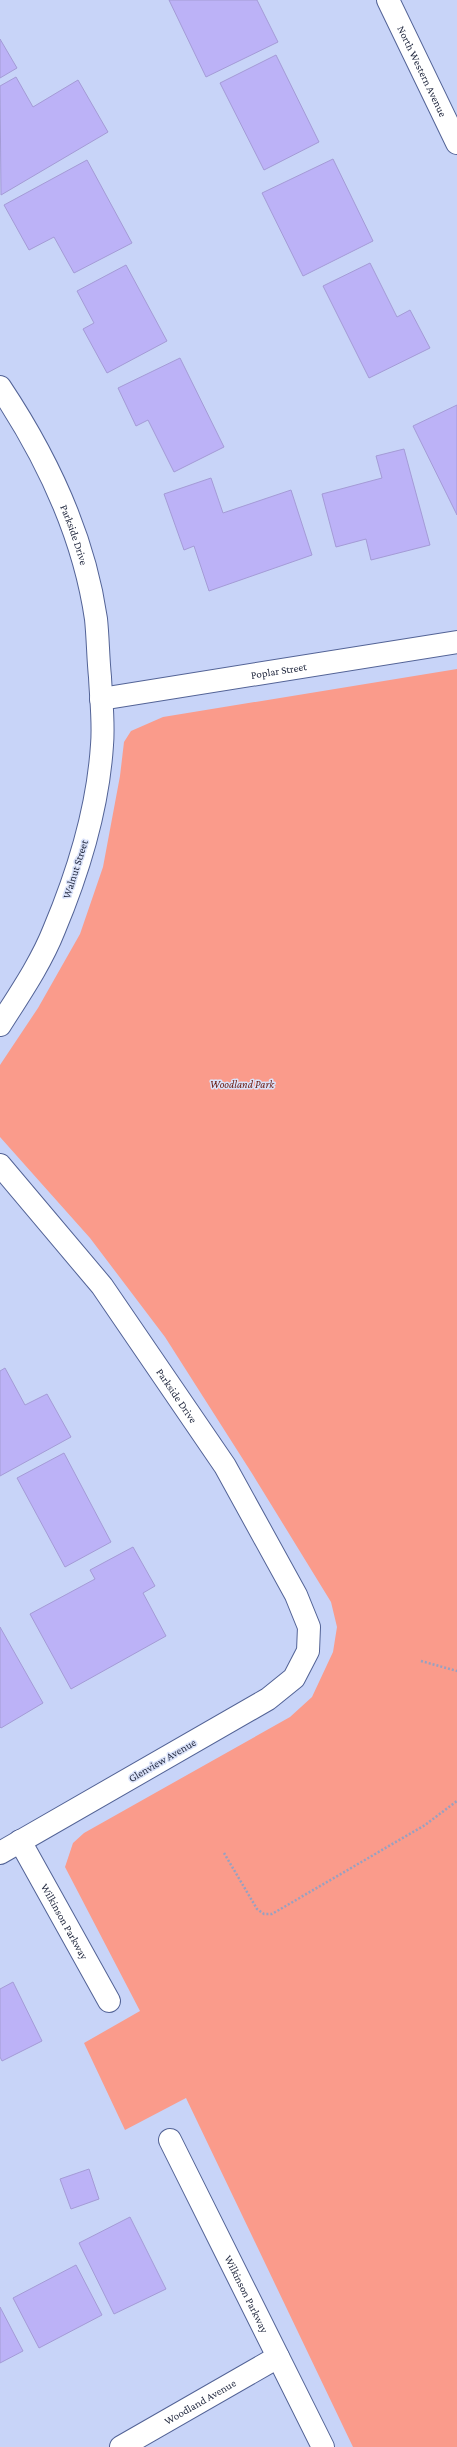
<svg xmlns="http://www.w3.org/2000/svg" width="457" height="2447" font-family="'Crimson Pro',serif">
	<style>
		.green { fill: #fa9b8b }
		.building { fill: #bcb2f7; stroke: #a49bd6 }
		.lines { fill: none; stroke-linecap: round; stroke-linejoin: round }
		.minor-casing { stroke: #536396; stroke-width: 24 }
		.path { stroke: #97a1c1; stroke-width: 2.5; stroke-dasharray: 2 2; stroke-linecap: butt }
		.minor { stroke: #fff; stroke-width: 22 }
		.labels { text-anchor: middle; dominant-baseline: central; stroke-width: 3; stroke-linejoin: round; paint-order: stroke }
		.street-label { font-size: 11px; fill: #262d43; stroke: #dae2fa }
		.park-label { font-size: 11px; font-style: italic; fill: #68180e; stroke: #dae2fa }
	</style>
	<rect width="100%" height="100%" fill="#c8d4f8"/>
	<path class="green" d="M457,669V2447H353L186,2098L125,2130L84,2043L140,2011L65,1867L73,1843L84,1833L290,1717L312,1697L333,1652L337,1627L331,1602L253,1475L165,1337L90,1238L0,1137V1065L38,1008L80,934L103,867L120,776L124,742L131,731L163,717Z"/>
	<g class="building">
		<path d="M169,0H257L278,42L206,77Z"/>
		<path d="M0,39L17,68L0,78Z"/>
		<path d="M276,55L319,142L264,170L220,83Z"/>
		<path d="M16,77L33,107L78,80L108,132L1,195L0,86Z"/>
		<path d="M333,159L373,241L303,276L262,193Z"/>
		<path d="M87,160L132,243L74,273L54,237L29,250L4,205Z"/>
		<path d="M370,263L397,317L410,310L430,348L369,378L323,286Z"/>
		<path d="M126,265L167,341L107,373L83,329L94,323L77,291Z"/>
		<path d="M180,358L224,447L174,472L148,420L136,426L118,388Z"/>
		<path d="M457,405V515L413,426Z"/>
		<path d="M404,449L430,545L371,560L366,539L336,547L322,494L382,478L376,456Z"/>
		<path d="M211,478L223,513L291,490L312,555L209,591L194,546L184,550L164,494Z"/>
		<path d="M5,1368L25,1405L47,1394L71,1437L0,1476V1371Z"/>
		<path d="M64,1453L111,1542L65,1567L17,1478Z"/>
		<path d="M133,1547L155,1586L143,1593L166,1636L71,1689L30,1614L95,1579L90,1570Z"/>
		<path d="M0,1627L43,1703L1,1728L0,1727Z"/>
		<path d="M13,1982L42,2041L2,2061L0,2057V1989Z"/>
		<path d="M89,2169L99,2199L71,2209L60,2179Z"/>
		<path d="M130,2217L166,2289L114,2314L79,2243Z"/>
		<path d="M76,2265L102,2315L39,2348L13,2298Z"/>
		<path d="M0,2307L23,2351L0,2363Z"/>
	</g>
	<g class="lines">
		<g class="minor-casing">
			<g id="minor">
				<path id="s1" d="M388,0L457,143"/>
				<path id="s2" d="M0,387C46,456 84,536 96,619C98,638 98,658 100,677C101,699 104,723 102,745C98,807 78,873 54,930C41,963 19,995 0,1025"/>
				<path id="s3" d="M101,699L457,642"/>
				<path id="s4" d="M0,1165L102,1286L225,1466L296,1595L309,1627L308,1651L294,1678L268,1699L0,1853"/>
				<path id="s5" d="M20,1841L109,2001"/>
				<path id="s6" d="M170,2140L323,2447"/>
				<path id="s7" d="M121,2447L278,2357"/>
			</g>
		</g>
		<g class="path">
			<path d="M421,1661L457,1671"/>
			<path d="M224,1853L257,1909L264,1914H272L425,1825L457,1801"/>
		</g>
		<use href="#minor" class="minor"/>
	</g>
	<g class="labels">
		<g class="street-label">
			<text stroke="none"><textPath href="#s1" startOffset="79">North Western Avenue</textPath></text>
			<text stroke="none"><textPath href="#s2" startOffset="166">Parkside Drive</textPath></text>
			<text stroke="none"><textPath href="#s3" startOffset="180">Poplar Street</textPath></text>
			<text transform="translate(75 869) rotate(-72)">Walnut Street</text>
			<text stroke="none"><textPath href="#s4" startOffset="291">Parkside Drive</textPath></text>
			<text transform="translate(162 1760) rotate(-30)">Glenview Avenue</text>
			<text stroke="none"><textPath href="#s5" startOffset="92">Wilkinson Parkway</textPath></text>
			<text stroke="none"><textPath href="#s6" startOffset="172">Wilkinson Parkway</textPath></text>
			<text stroke="none"><textPath href="#s7" startOffset="91">Woodland Avenue</textPath></text>
		</g>
		<g class="park-label">
			<text x="242" y="1084">Woodland Park</text>
		</g>
	</g>
</svg>
